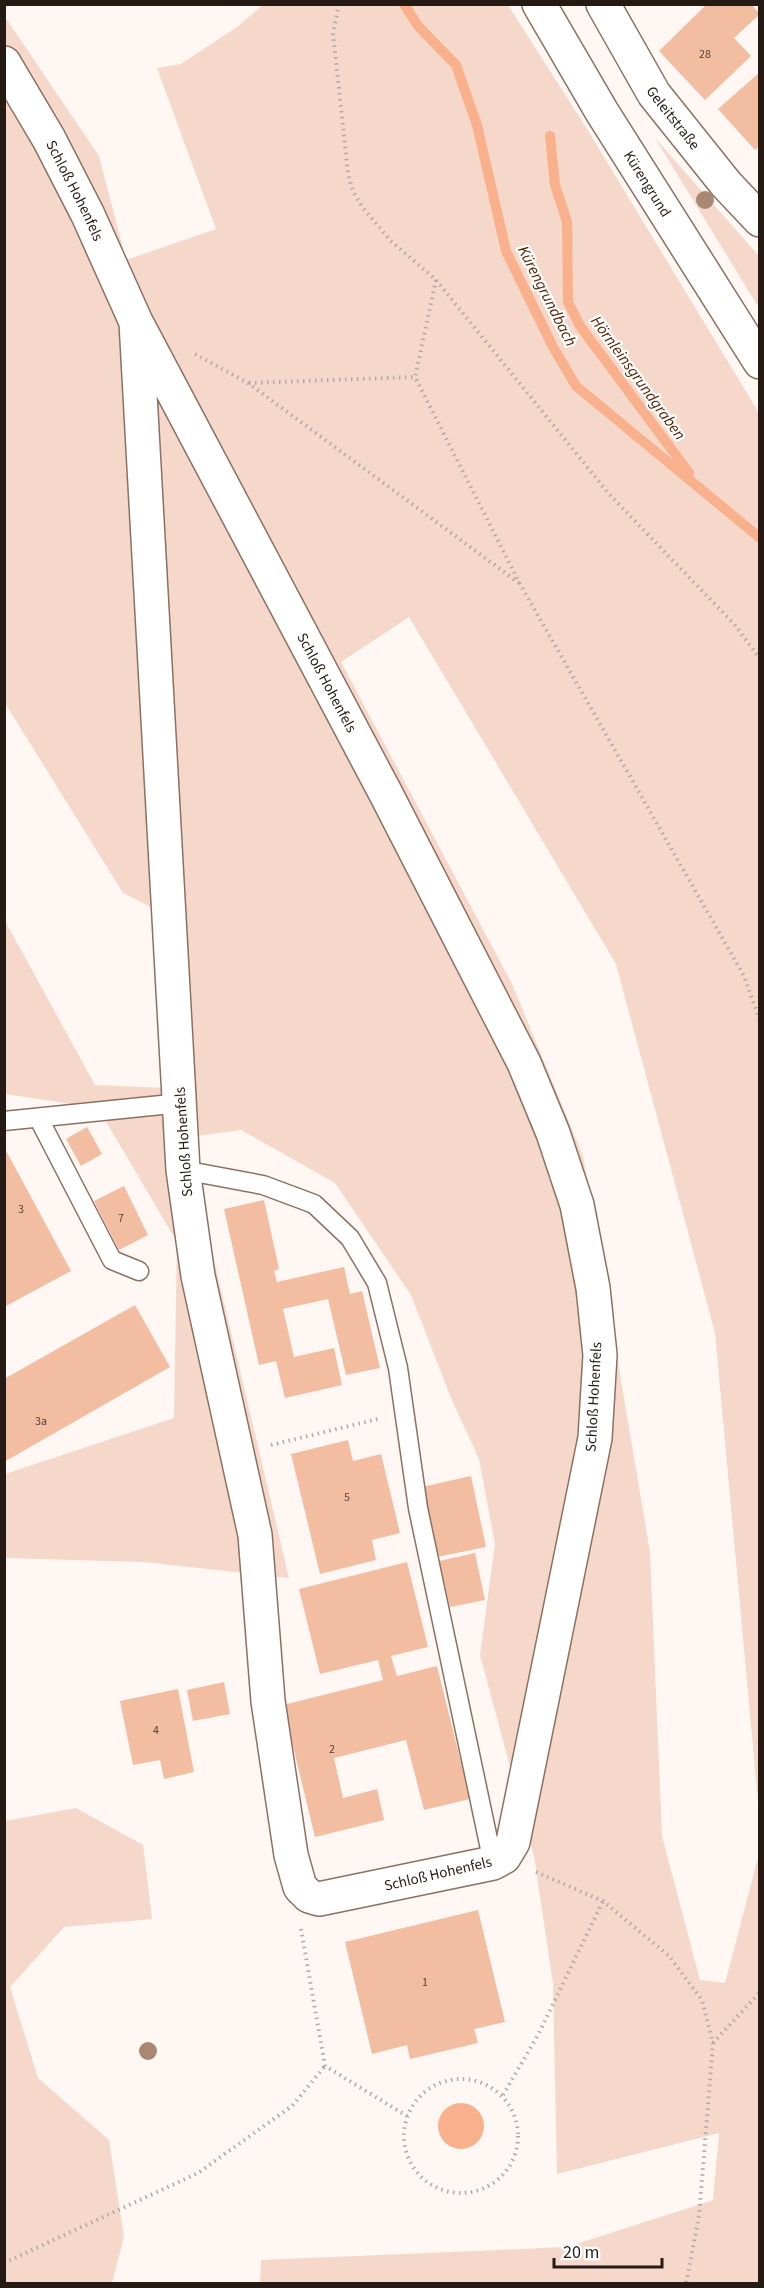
<svg xmlns="http://www.w3.org/2000/svg" width="764" height="2288" font-family="'Source Sans 3',sans-serif">
	<style>
		.green { fill: #f5d8c9 }
		.water { fill: #f9b18d }
		.lines { fill: none; stroke-linecap: round; stroke-linejoin: round }
		.stream { stroke: #f9b18d; stroke-width: 10 }
		.building { fill: #f3bda2 }
		.lane-casing { stroke: #8d7062; stroke-width: 21 }
		.street-casing { stroke: #8d7062; stroke-width: 36 }
		.secondary-casing { stroke: #8d7062; stroke-width: 36 }
		.path { stroke: #b2a9a5; stroke-width: 4; stroke-dasharray: 1.5 4.5; stroke-linecap: butt }
		.lane { stroke: #fff; stroke-width: 18 }
		.street { stroke: #fff; stroke-width: 33 }
		.secondary { stroke: #fff; stroke-width: 33 }
		.tree { fill: #a88773 }
		.labels { text-anchor: middle; dominant-baseline: central; stroke-width: 4.5; stroke-linejoin: round; paint-order: stroke }
		.number-label { font-size: 12px; fill: #594338 }
		.street-label { font-size: 15px; fill: #261a14; stroke: #fff }
		.water-label { font-size: 16px; font-style: italic; fill: #562000; stroke: #fff }
	</style>
	<rect width="100%" height="100%" fill="#fef7f4"/>
	<g class="green">
		<path d="M263,5H508L587,129L759,413V1812L715,1333L616,964L409,617L341,662L512,984L583,1156L650,1552L662,1836L700,1980L725,1983L759,1854V2283H260L261,2260L567,2247L713,2200L719,2133L557,2174L553,1984L534,1856L480,1655L495,1544L479,1459L451,1398L411,1295L335,1183L241,1130L197,1136L201,1205L289,1578L144,1562L5,1558V1474L174,1418L177,1242L98,1108L5,1094L4,919L95,1085L168,1088L157,910L123,893L5,703V17L99,156L126,260L216,229L157,68L181,64L237,27Z"/>
		<path d="M655,138L759,256V308Z"/>
		<path d="M76,1808L143,1845L152,1919L64,1927L10,1987L38,2078L109,2140L124,2237L112,2283H5V1821Z"/>
	</g>
	<circle class="water" cx="461" cy="2126" r="23"/>
	<g class="lines">
		<g class="stream">
			<path d="M404,4L418,26L456,65L477,125L506,251L553,347L576,386L760,538"/>
			<path d="M550,136L555,185L567,222L568,302L580,326L689,473"/>
		</g>
	</g>
	<g class="building">
		<path d="M707,4H751L760,14L734,38L751,56L705,100L659,51Z"/>
		<path d="M760,72V146L755,150L718,109Z"/>
		<path d="M87,1127L102,1154L81,1166L66,1139Z"/>
		<path d="M4,1147L71,1271L4,1307Z"/>
		<path d="M124,1186L148,1235L119,1250L94,1201Z"/>
		<path d="M264,1200L279,1269L274,1271L277,1282L344,1267L350,1294L362,1291L380,1368L346,1375L328,1299L283,1309L294,1357L334,1348L342,1385L285,1398L276,1361L259,1365L224,1209Z"/>
		<path d="M135,1305L170,1367L4,1462V1379Z"/>
		<path d="M348,1440L353,1461L381,1454L400,1533L372,1540L376,1560L320,1574L291,1454Z"/>
		<path d="M471,1476L486,1547L437,1557L422,1487Z"/>
		<path d="M475,1553L485,1600L450,1607L439,1561Z"/>
		<path d="M407,1562L428,1647L391,1656L397,1676L437,1666L470,1799L424,1810L406,1740L334,1758L343,1798L377,1789L384,1820L315,1837L283,1705L383,1680L378,1660L320,1674L299,1589Z"/>
		<path d="M224,1682L230,1714L193,1721L187,1690Z"/>
		<path d="M178,1689L194,1772L164,1779L160,1760L133,1765L120,1701Z"/>
		<path d="M478,1910L505,2022L474,2029L478,2043L410,2059L407,2045L372,2054L345,1942Z"/>
	</g>
	<g class="lines">
		<g class="lane-casing">
			<g id="lane">
				<path d="M39,1119L112,1260L139,1271"/>
				<path d="M4,1121L181,1103"/>
				<path d="M183,1170L263,1185L314,1204L350,1238L377,1283L398,1368L418,1508L493,1863"/>
			</g>
		</g>
		<g class="street-casing">
			<g id="street">
				<path id="s1" d="M603,4L654,94L726,184L760,220"/>
				<path id="s2" d="M4,63L49,139L88,215L136,322L386,794L524,1063L553,1133L577,1205L593,1288L600,1355L595,1438L513,1842L504,1857L493,1863L319,1899L309,1896L300,1887L291,1855L268,1701L255,1535L198,1276L183,1170L136,322"/>
			</g>
		</g>
		<g class="secondary-casing">
			<g id="secondary">
				<path id="s3" d="M539,4L602,112L760,362"/>
			</g>
		</g>
		<g class="path">
			<path d="M339,4L333,33L348,174L353,191L362,207L391,241L436,280L609,494L734,624L760,659"/>
			<path d="M436,280L415,377L520,584L744,976L760,1021"/>
			<path d="M195,354L248,383L519,583"/>
			<path d="M249,383L415,377"/>
			<path d="M271,1445L378,1419"/>
			<path d="M536,1872L603,1901L669,1956L702,2000L713,2043L699,2216L686,2284"/>
			<path d="M301,1929L325,2066L407,2116"/>
			<path d="M713,2043L760,1992"/>
			<circle cx="461" cy="2136" r="57"/>
			<path d="M503,2095L538,2035L603,1901"/>
			<path d="M4,2263L198,2173L292,2106L325,2066"/>
		</g>
		<use href="#lane" class="lane"/>
		<use href="#street" class="street"/>
		<use href="#secondary" class="secondary"/>
	</g>
	<g class="tree">
		<circle cx="705" cy="200" r="9"/>
		<circle cx="148" cy="2051" r="9"/>
	</g>
	<g class="labels">
		<g class="number-label">
			<text x="705" y="54">28</text>
			<text x="21" y="1209">3</text>
			<text x="121" y="1218">7</text>
			<text x="41" y="1421">3a</text>
			<text x="347" y="1497">5</text>
			<text x="156" y="1730">4</text>
			<text x="332" y="1749">2</text>
			<text x="425" y="1982">1</text>
		</g>
		<g class="street-label">
			<text stroke="none"><textPath href="#s1" startOffset="134">Geleitstraße</textPath></text>
			<text stroke="none"><textPath href="#s3" startOffset="210">Kürengrund</textPath></text>
			<text stroke="none"><textPath href="#s2" startOffset="146">Schloß Hohenfels</textPath></text>
			<text stroke="none"><textPath href="#s2" startOffset="699">Schloß Hohenfels</textPath></text>
			<text transform="translate(184 1142) rotate(-94)">Schloß Hohenfels</text>
			<text transform="translate(594 1397) rotate(-87)">Schloß Hohenfels</text>
			<text transform="translate(438 1874) rotate(-13)">Schloß Hohenfels</text>
		</g>
		<g class="water-label">
			<text transform="translate(547 296) rotate(63)">Kürengrundbach</text>
			<text transform="translate(638 378) rotate(54)">Hörnleinsgrundgraben</text>
		</g>
	</g>
	<rect width="764" height="2288" fill="none" stroke="#261a14" stroke-width="12"/>
	<path d="M554 2258v9h108v-9" fill="none" stroke="#261a14" stroke-width="3"/>
	<text x="563" y="2258" font-size="18" fill="#261a14" stroke="#ffffff" stroke-width="4.5" paint-order="stroke">20 m</text>
</svg>
